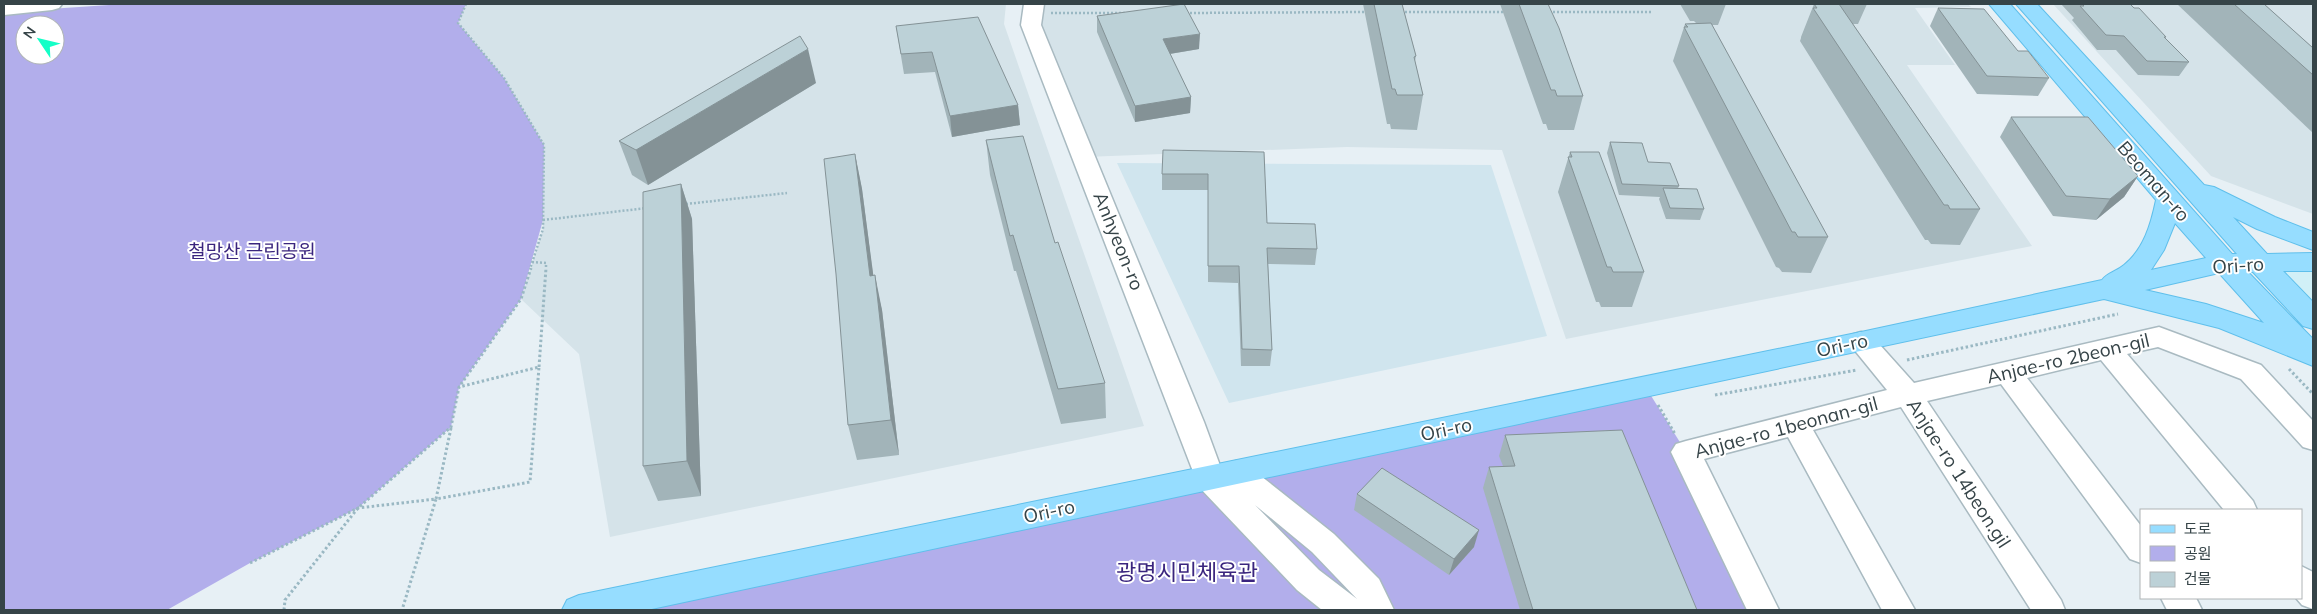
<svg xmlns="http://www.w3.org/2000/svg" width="2317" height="614" font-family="Mulish,'Noto Sans KR',sans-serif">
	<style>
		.residential { fill: #d5e3e9 }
		.commercial { fill: #d1f0f7 }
		.education { fill: #d0e5ee }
		.green { fill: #b2aeeb; fill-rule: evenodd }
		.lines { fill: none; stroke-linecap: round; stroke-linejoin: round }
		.minor-casing { stroke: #a9bac1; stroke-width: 3 }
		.major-casing { stroke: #5fbfeb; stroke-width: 2 }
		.path-far1 { stroke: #9ab8c3; stroke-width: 2.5; stroke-dasharray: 2 2; stroke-linecap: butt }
		.path { stroke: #9ab8c3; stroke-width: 3; stroke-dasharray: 2.5 2.5; stroke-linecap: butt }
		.minor { fill: #fff; fill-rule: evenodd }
		.major { fill: #96ddff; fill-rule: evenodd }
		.wall { fill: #a2b4b9 }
		.shaded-wall { fill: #849296 }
		.building { fill: #bcd1d7; stroke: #849296 }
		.labels { text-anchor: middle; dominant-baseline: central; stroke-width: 4; stroke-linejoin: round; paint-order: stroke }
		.street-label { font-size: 19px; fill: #364448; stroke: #fff }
		.park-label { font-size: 19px; fill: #3a257e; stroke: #fff }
		.near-park-label { font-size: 22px; fill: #3a257e; stroke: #fff }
	</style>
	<rect width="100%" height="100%" fill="#e7f0f5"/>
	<g class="residential">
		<path d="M466,4H1006L1004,24L1144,426L610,537L579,354L521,299L543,229L544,145L458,23Z"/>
		<path d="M1034,4H1968L1971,7L1915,8L1955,65H1907L2032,246L1566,339L1502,150L1347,147L1085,157L1031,25Z"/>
		<path d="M2053,4H2313V214L2211,176Z"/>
	</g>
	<path class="commercial" d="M2313,262V332L2241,263Z"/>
	<path class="education" d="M1117,163L1491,165L1547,336L1229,403Z"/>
	<g class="green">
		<path d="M124,4H466L458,23L504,78L544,145L543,220L521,299L459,387L451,427L358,508L250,563L167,610H4V12ZM25,25H55V55H25Z"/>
		<path d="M1645,386L1686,452L1763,610H579Z"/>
	</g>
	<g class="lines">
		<g class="minor-casing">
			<g id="minor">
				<path d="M4,4H62L59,8L52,10L4,15Z"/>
				<path d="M1024,4H1044L1041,25L1204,422L1222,471L1225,465L1236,461L1247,465L1334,534L1379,579L1394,610H1322L1297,590L1199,487L1021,25ZM1255,505L1312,552L1357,599L1319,570Z"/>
				<path d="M2159,327L2261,365L2313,421V450L2303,447L2241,379L2158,347L2127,354L2253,501L2257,510H2224L2101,360L2027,378L2141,526V563L2130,559L2001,384L1927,401L2061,600L2065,610H2031L1901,407L1813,430L1915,610H1882L1788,437L1704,459L1779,610H1747L1671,452L1676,444L1686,441L1887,390L1848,342L1851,335L1861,332L1871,335L1914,383Z"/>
				<path d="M2301,566L2313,572V609L2302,605L2296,598H2301Z"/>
				<path d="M2161,598H2196L2202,610H2167Z"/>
			</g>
		</g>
		<g class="major-casing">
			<path id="major" d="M1989,4H2010L2232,254H2237L2016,4H2037L2204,185L2214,187L2275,217L2313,232V250L2257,229L2233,217L2267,254L2313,253V271H2283L2313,302V329L2303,326L2253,272H2248L2313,339V366L2219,328L2104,299L647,610H562L567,600L579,595L1861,332L2102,280C2107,273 2117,271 2124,265C2144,249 2151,224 2156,200ZM2175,223L2206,258L2151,270L2164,250ZM2219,273L2264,323L2206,304L2145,290Z"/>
		</g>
		<g class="path-far1">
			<path d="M466,4L458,23L504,78L544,145L543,229L530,269"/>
			<path d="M1401,12H1505"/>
			<path d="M1549,12H1651"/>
			<path d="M1051,13H1125"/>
			<path d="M1186,13L1368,12"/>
			<path d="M686,204L787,193"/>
			<path d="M543,220L647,208"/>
			<path d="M532,262L546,263V269"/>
		</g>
		<g class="path">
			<path d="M1907,360L2118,314"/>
			<path d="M539,367L546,268"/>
			<path d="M2289,369L2313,394"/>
			<path d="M1715,395L1857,370"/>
			<path d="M1658,405L1675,434"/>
			<path d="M451,428L436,499L530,482L539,367L459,387"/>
			<path d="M250,563L358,508L436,499L402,610"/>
			<path d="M284,610L285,600L358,508L451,427L459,387L521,299L531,268"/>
		</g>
		<use href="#minor" class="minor"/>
		<use href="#major" class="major"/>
	</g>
	<g class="wall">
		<path d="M1363,4H1402L1416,56L1415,61L1423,95L1417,130L1391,129L1390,124H1387Z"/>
		<path d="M1500,4H1548L1583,96L1574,130H1548L1546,124H1543Z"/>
		<path d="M1680,4H1726L1718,25H1712L1828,237L1811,273L1782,272L1779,268L1776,267L1673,61L1685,24L1696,23L1694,21H1690Z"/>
		<path d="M1814,4H1867L1858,24H1853L1980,209L1960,245L1931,244L1928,240H1925L1800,41L1801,38V37Z"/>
		<path d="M2061,4H2130L2166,37L2165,38L2189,62L2179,76L2138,75L2116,50H2097L2072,20L2074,18Z"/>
		<path d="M2177,4H2264L2313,48V133Z"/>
		<path d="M1938,8L2018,51L2049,78L2038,96L1977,94L1930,26Z"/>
		<path d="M1097,16L1199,49L1170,54L1191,97L1190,113L1135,122L1097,32Z"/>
		<path d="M896,26L1018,105L1020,125L952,137L935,72L904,74Z"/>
		<path d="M816,83L648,185L632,175L619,141Z"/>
		<path d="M2011,117L2138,176L2124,197L2096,220L2053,216L2000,137Z"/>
		<path d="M986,140L1055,243L1105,383L1106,418L1061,424L1016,271H1014L990,175Z"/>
		<path d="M1610,142L1648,162L1679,186L1678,188L1704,209L1700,220L1666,219L1659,199L1660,197L1619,195L1607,153Z"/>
		<path d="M1264,152L1267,223L1317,249L1315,265L1268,264L1272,350L1270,366H1241L1238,283L1208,282V190H1162V174Z"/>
		<path d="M1570,152L1644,272L1632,307H1601L1599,302H1596L1558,192Z"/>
		<path d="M855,154L862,189L873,275L882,310L899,455L857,460L848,425Z"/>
		<path d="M681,184L692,219L701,496L658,501L643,466Z"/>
		<path d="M1505,435L1697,610H1520L1483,488L1489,467L1503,466L1499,456Z"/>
		<path d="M1357,494L1474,547L1449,575L1354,510Z"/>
	</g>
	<g class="shaded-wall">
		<path d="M1200,34L1199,49L1163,55V39Z"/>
		<path d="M808,49L816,83L648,185L636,150Z"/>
		<path d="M1191,97L1190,113L1135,122V106Z"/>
		<path d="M1018,105L1020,125L952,137L950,116Z"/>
		<path d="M855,154L862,189L878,311L870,276Z"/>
		<path d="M2138,176L2124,197L2096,220L2110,199Z"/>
		<path d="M681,184L692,219L701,496L687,461Z"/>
		<path d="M875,275L882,310L899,455L891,420Z"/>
		<path d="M1479,530L1474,547L1449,575L1454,559Z"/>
	</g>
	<g class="building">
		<path d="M1184,4L1200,34L1163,39L1191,97L1135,106L1097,16Z"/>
		<path d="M1374,4H1402L1416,56L1414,57L1423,95H1397L1395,89H1392Z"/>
		<path d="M1519,4H1548L1559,28L1583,96H1557L1555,90H1551Z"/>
		<path d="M1814,4H1839L1980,209H1950L1948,205H1944L1813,8H1817Z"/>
		<path d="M2082,4H2130L2134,8H2139L2166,37H2164L2189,62L2147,61L2124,36L2106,35L2080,6H2084Z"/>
		<path d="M2234,4H2264L2313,48V75Z"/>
		<path d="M1938,8L1984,9L2018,51H2028L2049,78L1987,76Z"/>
		<path d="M978,17L1018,105L950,116L932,52L901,54L896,26Z"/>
		<path d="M1711,23L1828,237H1798L1795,232H1792L1684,27H1688L1685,24Z"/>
		<path d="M800,36L808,49L636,150L619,141Z"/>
		<path d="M2011,117H2088L2138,176L2110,199L2066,196Z"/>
		<path d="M1023,136L1055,243L1058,242L1105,383L1058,389L1013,235L1010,236L986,140Z"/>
		<path d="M1610,142L1642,143L1648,162L1670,163L1679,186L1622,184Z"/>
		<path d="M1163,150L1264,152L1267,223L1315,224L1317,249L1267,248L1272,350L1242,349L1239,266H1208V174H1162Z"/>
		<path d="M1570,152H1599L1644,272H1613L1611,267H1607L1568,157H1572Z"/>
		<path d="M855,154L870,276L875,275L891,420L848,425L836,274L824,159Z"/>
		<path d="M681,184L687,461L643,466V192Z"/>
		<path d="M1663,188L1697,189L1704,209L1670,208Z"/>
		<path d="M1622,430L1697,610H1533L1489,467L1515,466L1505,435Z"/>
		<path d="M1382,468L1479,530L1454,559L1357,494Z"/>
	</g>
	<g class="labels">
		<g class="street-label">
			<text transform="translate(2154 181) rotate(49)">Beoman-ro</text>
			<text transform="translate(1119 241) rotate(68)">Anhyeon-ro</text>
			<text transform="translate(2238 265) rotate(-4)">Ori-ro</text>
			<text transform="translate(1842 345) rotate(-12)">Ori-ro</text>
			<text transform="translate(2068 358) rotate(-13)">Anjae-ro 2beon-gil</text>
			<text transform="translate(1786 427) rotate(-15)">Anjae-ro 1beonan-gil</text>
			<text transform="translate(1446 429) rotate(-12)">Ori-ro</text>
			<text transform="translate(1959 473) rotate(57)">Anjae-ro 14beon.gil</text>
			<text transform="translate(1049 511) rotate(-12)">Ori-ro</text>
		</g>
		<g class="park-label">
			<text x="252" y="251">철망산 근린공원</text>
		</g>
		<g class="near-park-label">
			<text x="1187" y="572">광명시민체육관</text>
		</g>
	</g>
	<rect width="2317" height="614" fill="none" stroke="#364448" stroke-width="10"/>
	<rect x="2140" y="509" width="162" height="90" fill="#ffffff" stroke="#afb4b6"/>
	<rect x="2150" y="525" width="25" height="8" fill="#96ddff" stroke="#afb4b6"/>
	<text x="2184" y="534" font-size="15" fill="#364448">도로</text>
	<rect x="2150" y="546" width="25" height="15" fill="#b2aeeb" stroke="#afb4b6"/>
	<text x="2184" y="559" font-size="15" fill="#364448">공원</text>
	<rect x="2150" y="572" width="25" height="15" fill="#bcd1d7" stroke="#afb4b6"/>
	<text x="2184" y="584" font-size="15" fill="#364448">건물</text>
	<g transform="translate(40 40) rotate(305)"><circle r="24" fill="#ffffff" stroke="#afb4b6"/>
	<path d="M0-4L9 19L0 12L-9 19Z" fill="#14ffc7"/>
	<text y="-8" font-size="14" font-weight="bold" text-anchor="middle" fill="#364448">N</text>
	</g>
</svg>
